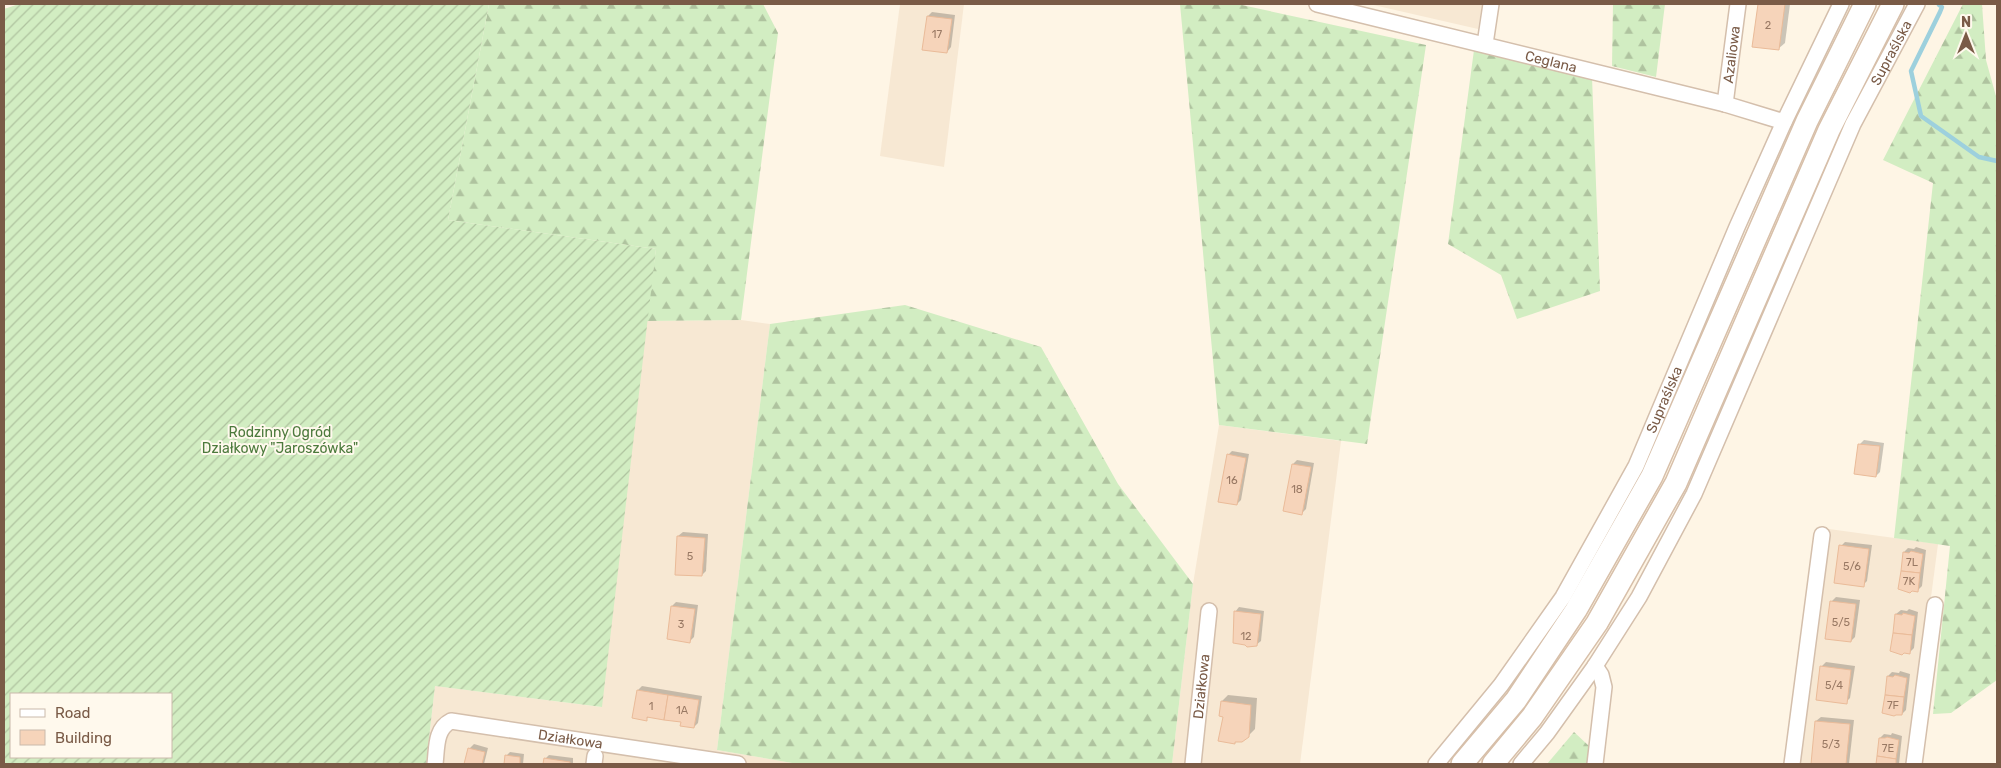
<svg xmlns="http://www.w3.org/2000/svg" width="2001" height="768" font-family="Rubik,sans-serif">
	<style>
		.residential { fill: #f7e8d3 }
		.forest { fill: url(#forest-firs) }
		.garden { fill: url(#garden-furrows); fill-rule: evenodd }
		.shadow { fill: #0003 }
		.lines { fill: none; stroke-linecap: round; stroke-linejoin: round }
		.stream { stroke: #9dd0dd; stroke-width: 4.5 }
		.building { fill: #f6d4ba; stroke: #eabb99 }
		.street-casing { stroke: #d4bfac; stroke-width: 18 }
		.secondary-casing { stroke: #d7bfa9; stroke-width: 24 }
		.street { stroke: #fff; stroke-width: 15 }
		.secondary { stroke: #fff; stroke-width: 21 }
		.labels { text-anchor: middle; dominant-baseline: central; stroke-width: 4; stroke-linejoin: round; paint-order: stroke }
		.number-label { font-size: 11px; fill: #997964 }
		.street-label { font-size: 14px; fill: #7a5b47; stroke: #fff9ed }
		.park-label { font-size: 14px; fill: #4c7a3c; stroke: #fff9ed }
	</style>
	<defs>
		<pattern id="forest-firs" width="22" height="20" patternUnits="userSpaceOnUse" patternTransform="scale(1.25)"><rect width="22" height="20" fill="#d2edc2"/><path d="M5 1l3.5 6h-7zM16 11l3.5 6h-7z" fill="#afc39f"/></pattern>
		<pattern id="garden-furrows" width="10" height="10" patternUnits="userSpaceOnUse" patternTransform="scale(1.25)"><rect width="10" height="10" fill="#d2edc2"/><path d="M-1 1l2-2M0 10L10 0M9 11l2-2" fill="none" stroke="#afc39f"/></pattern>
	</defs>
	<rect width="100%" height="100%" fill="#fef5e5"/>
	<g class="residential">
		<path d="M900,4H964L944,167L880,156Z"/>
		<path d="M1369,4H1482L1478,29Z"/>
		<path d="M741,320L770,324L717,750L798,764H426L435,686L601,707L646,321Z"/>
		<path d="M1219,425L1341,441L1300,764H1172L1193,584Z"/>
		<path d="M1829,529L1938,544L1909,764H1799Z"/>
	</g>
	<g class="forest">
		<path d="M489,4H763L778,33L741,320L646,321L656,249L448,220Z"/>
		<path d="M1180,4H1237L1426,45L1367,444L1219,425Z"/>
		<path d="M1613,4H1665L1656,77L1612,66Z"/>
		<path d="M1963,4H1982L1986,60L1997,100V680L1951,713L1933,714L1950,546L1894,538L1933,183L1883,160Z"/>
		<path d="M1474,50L1592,77L1600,291L1517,319L1501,275L1448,244Z"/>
		<path d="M905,305L1041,347L1118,484L1193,584L1172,764H798L717,750L770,324Z"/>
		<path d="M1574,732L1589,746L1587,764H1547Z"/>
	</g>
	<path class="garden" d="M19,4H489L448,220L656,249L602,707L435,686L426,764H4V9ZM11,694H171V757H11Z"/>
	<g class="shadow">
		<path d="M1759,4H1790L1785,43L1778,49L1754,46Z"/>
		<path d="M932,12L955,15L951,47L947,52L928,16Z"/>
		<path d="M1864,440L1884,443L1880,472L1876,476L1860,444Z"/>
		<path d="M1232,451L1249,454L1241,500L1237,504L1228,455Z"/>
		<path d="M1297,460L1314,463L1306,509L1302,513L1293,464Z"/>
		<path d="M683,532L708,534L706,571L702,575L678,536Z"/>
		<path d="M1845,542L1872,545L1867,581L1863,585L1841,546Z"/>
		<path d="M1916,547L1926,550L1922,586L1918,590L1904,552L1908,548L1914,549Z"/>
		<path d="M1836,597L1860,600L1855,637L1851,641L1832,601Z"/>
		<path d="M676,602L698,605L694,637L690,641L668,638L672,606Z"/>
		<path d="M1239,607L1264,611L1261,641L1256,645L1235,612Z"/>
		<path d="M1909,609L1918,612L1914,648L1910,652L1896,614L1901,610L1907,611Z"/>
		<path d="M1826,662L1855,666L1850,698L1846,702L1822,666Z"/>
		<path d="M1900,671L1910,674L1906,710L1902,714L1888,676L1892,672L1899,673Z"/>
		<path d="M642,686L702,696L698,723L694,727L682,721L650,716L646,719L638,690Z"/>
		<path d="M1228,695L1257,698L1255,729L1248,736L1234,743L1224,716L1220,715L1222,701Z"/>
		<path d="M1821,717L1854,720L1849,764H1812L1816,721Z"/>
		<path d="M1892,733L1902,736L1899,764H1877L1880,738L1884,734L1891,735Z"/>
		<path d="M474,744L488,748L484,764H466L470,748Z"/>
		<path d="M510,752L524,754L523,764H505L506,756Z"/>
		<path d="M549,755L573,758V763L578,764H545V759Z"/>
	</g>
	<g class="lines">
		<path class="stream" d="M1939,5L1942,7L1940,12L1911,71L1921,116L1979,157L1997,161"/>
	</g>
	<g class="building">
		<path d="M1758,4H1785L1779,50L1752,47Z"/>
		<path d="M927,16L952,19L947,53L922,50Z"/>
		<path d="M1858,444L1880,446L1876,477L1854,474Z"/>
		<path d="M1227,454L1246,458L1237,505L1218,502Z"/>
		<path d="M1292,464L1311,467L1302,515L1283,511Z"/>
		<path d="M677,536L705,538L702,576L675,575Z"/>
		<path d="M1839,545L1869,549L1864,587L1834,583Z"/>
		<path d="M1911,551L1923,554L1920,573L1901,571L1903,552L1909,553Z"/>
		<path d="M1901,571L1920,573L1918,592L1912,591L1910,593L1898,589Z"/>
		<path d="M1830,601L1856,604L1851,642L1825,639Z"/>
		<path d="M671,606L695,609L690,643L667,639Z"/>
		<path d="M1234,611L1261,614L1257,646L1247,647L1245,645L1233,643Z"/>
		<path d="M1903,613L1915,616L1912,635L1893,633L1895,614L1902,615Z"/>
		<path d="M1893,633L1912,635L1910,654L1904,653L1902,655L1890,651Z"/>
		<path d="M1820,666L1851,670L1847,704L1816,700Z"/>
		<path d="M1895,675L1907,678L1904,697L1885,695L1887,676L1893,677Z"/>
		<path d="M637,690L668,695L664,720L647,717V721L632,718Z"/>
		<path d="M668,695L699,700L694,728L680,726L681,722L664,720Z"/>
		<path d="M1885,695L1904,697L1902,715H1896L1894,716L1882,713Z"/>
		<path d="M1221,701L1251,705L1249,737L1242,742H1235V744L1218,741L1223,717L1219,716Z"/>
		<path d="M1815,721L1850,724L1846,764H1811Z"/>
		<path d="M1887,737L1899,740L1896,759L1877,756L1879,738H1885Z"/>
		<path d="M468,748L485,752L482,764H464Z"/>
		<path d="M505,755L520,757V764H504Z"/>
		<path d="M1877,756L1896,759V764H1876Z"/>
		<path d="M544,758L570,762V764H543Z"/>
	</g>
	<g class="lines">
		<g class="street-casing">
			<g id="street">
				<path id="s1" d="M1317,4L1725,104L1784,122"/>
				<path d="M1485,44L1491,4"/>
				<path id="s2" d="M1725,104L1738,4"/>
				<path d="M1595,666L1601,675L1604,687L1595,764"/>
				<path id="s3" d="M435,764C437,748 435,729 451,721L738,764"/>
				<path d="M594,764L595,756"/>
				<path id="s4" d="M1193,764L1209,611"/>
				<path id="s5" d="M1436,764L1501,685L1563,597L1636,466L1737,227L1784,122L1841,4"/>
				<path id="s6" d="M1521,764L1547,733L1595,666L1639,597L1694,494L1853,124L1917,4"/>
				<path d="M1792,764L1822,535"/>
				<path d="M1914,764L1935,605"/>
			</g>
		</g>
		<g class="secondary-casing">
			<g id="secondary">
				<path d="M1462,764L1516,700L1576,610L1652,476L1807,121L1865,4"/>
				<path d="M1493,764L1532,717L1597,623L1676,483L1829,130L1893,4"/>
			</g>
		</g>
		<use href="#street" class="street"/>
		<use href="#secondary" class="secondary"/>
	</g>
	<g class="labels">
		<g class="number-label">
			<text x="1768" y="25">2</text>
			<text x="937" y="34">17</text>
			<text x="1232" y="480">16</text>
			<text x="1297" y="489">18</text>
			<text x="690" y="556">5</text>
			<text x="1912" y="562">7L</text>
			<text x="1852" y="566">5/6</text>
			<text x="1909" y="581">7K</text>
			<text x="1841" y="622">5/5</text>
			<text x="681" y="624">3</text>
			<text x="1246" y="636">12</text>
			<text x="1834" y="685">5/4</text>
			<text x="1893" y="705">7F</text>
			<text x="651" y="706">1</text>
			<text x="682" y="710">1A</text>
			<text x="1831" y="744">5/3</text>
			<text x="1888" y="748">7E</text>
		</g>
		<g class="street-label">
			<text stroke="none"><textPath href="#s6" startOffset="805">Supraślska</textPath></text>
			<text stroke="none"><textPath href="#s2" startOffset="50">Azaliowa</textPath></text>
			<text stroke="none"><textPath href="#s1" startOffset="241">Ceglana</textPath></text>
			<text stroke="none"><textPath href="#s5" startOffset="432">Supraślska</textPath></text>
			<text stroke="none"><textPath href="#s4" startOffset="78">Działkowa</textPath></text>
			<text stroke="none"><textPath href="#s3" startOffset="169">Działkowa</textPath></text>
		</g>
		<g class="park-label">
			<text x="280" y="432">Rodzinny Ogród<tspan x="280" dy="16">Działkowy "Jaroszówka"</tspan></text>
		</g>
	</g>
	<rect width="2001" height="768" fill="none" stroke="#7a5b47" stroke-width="10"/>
	<rect x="10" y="693" width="162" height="65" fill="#fff9ed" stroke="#cabaab"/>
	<rect x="20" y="709" width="25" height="8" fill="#ffffff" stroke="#cabaab"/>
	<text x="55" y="718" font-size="15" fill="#7a5b47">Road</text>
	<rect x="20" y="730" width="25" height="15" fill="#f6d4ba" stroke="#cabaab"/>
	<text x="55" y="743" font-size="15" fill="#7a5b47">Building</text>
	<g transform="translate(1966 35)" stroke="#fff9ed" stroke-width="4" paint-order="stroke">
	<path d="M0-4L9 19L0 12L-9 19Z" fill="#7a5b47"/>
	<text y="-8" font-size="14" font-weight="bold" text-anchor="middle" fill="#7a5b47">N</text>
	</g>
</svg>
